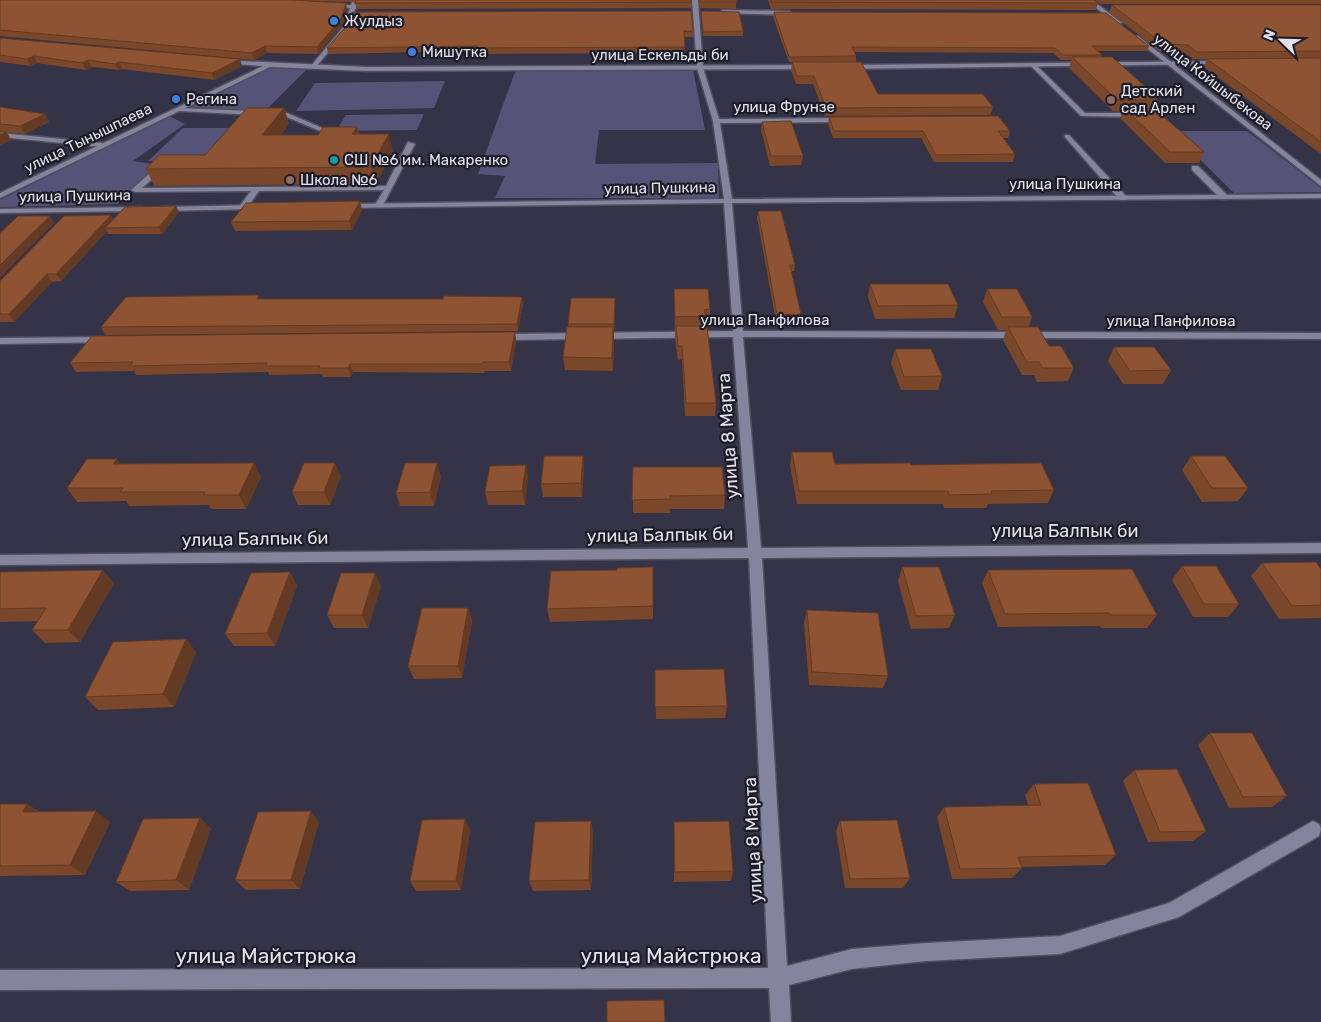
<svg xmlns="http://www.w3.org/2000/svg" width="1321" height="1022" font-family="Rubik,sans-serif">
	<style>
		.green { fill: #555377 }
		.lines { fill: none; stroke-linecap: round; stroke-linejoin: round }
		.lane-casing { stroke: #4f4f5f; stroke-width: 3 }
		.street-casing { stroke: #4f4f5f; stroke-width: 3 }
		.secondary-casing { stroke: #4f4f5f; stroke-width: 3 }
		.lane { fill: #84849c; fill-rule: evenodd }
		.street { fill: #84849c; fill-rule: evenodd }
		.secondary { fill: #84849c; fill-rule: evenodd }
		.wall { fill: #7a472b }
		.shaded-wall { fill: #633a23 }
		.building { fill: #8e5332; stroke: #633a23 }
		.shop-dot { fill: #3f7fe0; stroke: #1d1c26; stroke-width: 2 }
		.education-dot { fill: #8d6e63; stroke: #1d1c26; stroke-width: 2 }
		.culture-dot { fill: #0f9aa8; stroke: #1d1c26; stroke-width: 2 }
		.labels { text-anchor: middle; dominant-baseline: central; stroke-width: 4.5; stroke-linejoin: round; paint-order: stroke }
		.far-poi-label { font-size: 15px; fill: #e2e2ef; stroke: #1d1c26; text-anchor: start }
		.far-street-label { font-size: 15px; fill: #e2e2ef; stroke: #1d1c26 }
		.street-label { font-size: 18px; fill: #e2e2ef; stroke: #1d1c26 }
		.near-street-label { font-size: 21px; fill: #e2e2ef; stroke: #1d1c26 }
	</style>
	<rect width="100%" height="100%" fill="#343347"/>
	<g class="green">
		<path d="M273,65L306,70L265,111L186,107Z"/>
		<path d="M516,69L693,70L705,130H599L595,164L718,163L719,198H495L505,176L478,174Z"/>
		<path d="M445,81L434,108L296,111L315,83Z"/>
		<path d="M424,114L417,130L336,131L346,115Z"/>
		<path d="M169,116L185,124L133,161L158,165L117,204L0,207V200Z"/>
		<path d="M183,128H233L202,161H148Z"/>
		<path d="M1171,131H1247L1321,188V192L1234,193Z"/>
	</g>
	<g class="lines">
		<g class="lane-casing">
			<g id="lane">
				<path d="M1031,64H1035L1085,113H1137L1140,115L1137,117L1081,116L1031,66Z"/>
				<path d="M177,108L255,111L258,113L255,115L179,111L177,110Z"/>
				<path d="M268,111L287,113L341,136L335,137L284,116L266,114L265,113Z"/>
				<path d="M1065,135H1069L1126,196V200H1120L1065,137Z"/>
				<path d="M408,142L415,144L382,207H379L375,205L384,190L259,191L246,209H243L239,207L251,191L135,192L131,190L159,165L166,167L142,188L386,186Z"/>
				<path d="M1192,166H1198L1227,195V199H1221L1192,170Z"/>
			</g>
		</g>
		<g class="street-casing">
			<g id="street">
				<path d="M353,0L358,1L350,26L315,68H311V66L344,26L350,8L327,6L351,5Z"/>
				<path d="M692,0H698L703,68L719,119L844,118L847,120L844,122L720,123L732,199L1321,194V198L732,203L743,331L1321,333V339L743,337L761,548L1321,543V553L762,558L787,966L852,949L926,943L1060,936L1169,903L1313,821L1319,824L1321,829L1319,836L1179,917L1060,954L926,961L852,969L789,985L791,1022H771L769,988L0,990V970L768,968L749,558L0,565V555L748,548L733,337L500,340L495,337L500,334L733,331L724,203L346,208L342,206L346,204L724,199L713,121L697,68Z"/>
				<path d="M1086,0H1092L1122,23L1117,24Z"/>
				<path d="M722,10L789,11L792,13L789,15L720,13Z"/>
				<path d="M1134,36H1138L1321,180V186L1134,38Z"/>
				<path d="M0,133L103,143L107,145L103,147L0,137Z"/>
				<path d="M259,205L263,207L262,209L161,211L157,209L161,207Z"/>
				<path d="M142,207V211H139L0,213V209Z"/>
				<path d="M105,337L109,338V342L0,344V338Z"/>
			</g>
		</g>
		<g class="secondary-casing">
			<g id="secondary">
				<path d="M222,60L367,67L809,65L812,67L809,69L367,71L270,67L0,198V193L263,66L224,63Z"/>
				<path d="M1221,61L1223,64L846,69L843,67L846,65Z"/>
			</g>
		</g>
		<use href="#lane" class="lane"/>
		<use href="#street" class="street"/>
		<use href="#secondary" class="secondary"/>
	</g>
	<g class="wall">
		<path d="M0,0H691V8L357,9L355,4L353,2L303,1L347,10L342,25L318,54L267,53L254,60L0,36Z"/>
		<path d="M698,0H736V9L700,8Z"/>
		<path d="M768,0H1094L1098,3L1096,10L771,9Z"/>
		<path d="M1095,0H1321V4H1101Z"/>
		<path d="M1112,5H1321V154L1204,67L1207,59H1240H1193L1185,53L1160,51L1109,12Z"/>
		<path d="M701,11L743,31V36H703Z"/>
		<path d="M774,12L1149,46L1147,51H1098L1102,55L1101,57L1158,98L1153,109L1204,152L1199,163H1165L1120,118L1123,111H1113L1069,68L1071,60H1061L1053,53L854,52L856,56V62H789L773,17Z"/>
		<path d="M693,31V37H684L685,53L477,54V51L328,54L327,48Z"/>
		<path d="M0,38L242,66L214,80L122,69L119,70L92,67L86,70L37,63L31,66L0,62Z"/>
		<path d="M792,62L878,94L993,107L990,115L825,116L813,84H796L791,70Z"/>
		<path d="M0,107L45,114L49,122L25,134L7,132L11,140L0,145Z"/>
		<path d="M284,108L289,124L281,135H318L357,127L359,134L393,151L376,184L154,186L146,169L205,155Z"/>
		<path d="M829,117L1010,131L1008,138H1003L1015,154L1013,162H934L921,138H833L828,124Z"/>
		<path d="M762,122L803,156L801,165L770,166L761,130Z"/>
		<path d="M362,210L352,230L235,231L231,222Z"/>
		<path d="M758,211L795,265L794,271H791L801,314L800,321H776L757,218Z"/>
		<path d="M179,212L162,234H108L107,231L61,281L52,282L14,322H0V281L111,215L113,219Z"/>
		<path d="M870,284L958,305L954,318L875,319L868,297Z"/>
		<path d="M674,289L710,309V323H705V326L716,403L715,416H685L682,359L678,360L675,339Z"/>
		<path d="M987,289L1032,317L1029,327L1049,346L1074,368L1068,381L1037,382L1034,375H1022L1003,340L1006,330H998L983,302Z"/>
		<path d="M522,297L523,304L518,331L105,335L101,327L261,299H443Z"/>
		<path d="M615,298L613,371L565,370L563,357L569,327L568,324Z"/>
		<path d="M515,332L516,341L511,371H485L484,373L353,372L351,377H323L322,374L269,375L268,372L136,375L134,371L76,372L70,363Z"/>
		<path d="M1114,347L1171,370L1163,384H1123L1108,361Z"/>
		<path d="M895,349L942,376L938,390H901L891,363Z"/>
		<path d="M792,452L835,464L911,465L1054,490L1048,503L988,504L986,508H944L943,504H797L790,465Z"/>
		<path d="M583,456L584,469L582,497H543L541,484Z"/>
		<path d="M1191,456L1248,488L1238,501L1202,502L1182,470Z"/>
		<path d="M254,463L261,477L246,509H211L209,505L129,506L126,501L77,502L67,488L120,464Z"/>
		<path d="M526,465L528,479L525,505H488L485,492Z"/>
		<path d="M633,467L725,495L724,509H670V513H633Z"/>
		<path d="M341,476L330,505H298L292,492Z"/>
		<path d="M441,476L434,506H400L396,493Z"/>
		<path d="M1262,563L1321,569V618L1279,619L1251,576Z"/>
		<path d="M1182,566L1239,604L1228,617H1193L1172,580Z"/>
		<path d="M653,567V619L550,622L547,609L617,570Z"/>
		<path d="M902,567L955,615L949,628L911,629L898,581Z"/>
		<path d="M988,570L1157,615L1147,628H1101L1100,626L998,627L982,583Z"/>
		<path d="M0,572L114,583L80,642L45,643L32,630L38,621L0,622Z"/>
		<path d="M290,572L297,586L275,646H234L225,634Z"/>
		<path d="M381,586L368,628H334L327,615Z"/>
		<path d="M468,608L472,621L462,678L414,679L408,666Z"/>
		<path d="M807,610L888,676L883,688L809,685L804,623Z"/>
		<path d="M186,639L196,652L174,707L98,710L85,697Z"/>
		<path d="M655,670L727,706L725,718L656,719Z"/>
		<path d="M1210,733L1287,796L1272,807L1229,808L1198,745Z"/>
		<path d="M1134,770L1206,831L1193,841L1148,842L1123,781Z"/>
		<path d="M1034,784L1116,855L1105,865L1021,867L1022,868L1012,878L952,879L937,817L944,807L1028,805L1025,795Z"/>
		<path d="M0,804H27L38,811L110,822L85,875L0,876Z"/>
		<path d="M200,818L211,829L189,890L130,891L116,882Z"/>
		<path d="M465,819L470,830L461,890L416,891L410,881Z"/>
		<path d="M840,821L910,878L903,888H845L836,831Z"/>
		<path d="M319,822L300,889L246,890L235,880Z"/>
		<path d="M674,822L733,871L731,881L674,882Z"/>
		<path d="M593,831L591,890L533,891L529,881Z"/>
	</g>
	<g class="shaded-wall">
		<path d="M346,3L347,10L342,25L318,54L317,47Z"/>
		<path d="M265,46L267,53L254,60L252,53Z"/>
		<path d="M34,56L37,63L31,66L27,59Z"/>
		<path d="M240,59L242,66L214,80L212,73Z"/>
		<path d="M88,60L92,67L86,70L82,63Z"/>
		<path d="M119,62L122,69L119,70L115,64Z"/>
		<path d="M284,108L289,124L268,152L262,135Z"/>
		<path d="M45,114L49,122L25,134L20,126Z"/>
		<path d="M357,127L361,144L352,134Z"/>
		<path d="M6,132L11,140L0,145V135Z"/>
		<path d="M389,134L393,151L376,184L371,167Z"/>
		<path d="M360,201L362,210L352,230L349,221Z"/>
		<path d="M176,206L179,212L162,234L159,227Z"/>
		<path d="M111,215L115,223L105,228L107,231L61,281L56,274Z"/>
		<path d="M50,216L54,223L0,278V265Z"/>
		<path d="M47,274L52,282L14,322L9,314Z"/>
		<path d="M522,297L523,304L518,331L517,324Z"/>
		<path d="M613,327L614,340L613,371L612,358Z"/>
		<path d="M515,332L516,341L511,371L509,362Z"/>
		<path d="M350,364L353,372L351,377L348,368Z"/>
		<path d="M583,456L584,469L582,497L581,483Z"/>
		<path d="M117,459L126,472L113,464Z"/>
		<path d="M254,463L261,477L246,509L239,495Z"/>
		<path d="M335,463L341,476L330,505L324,492Z"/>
		<path d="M437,463L441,476L434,506L430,492Z"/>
		<path d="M526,465L528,479L525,505L522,491Z"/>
		<path d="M103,570L114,583L80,642L68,630Z"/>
		<path d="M290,572L297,586L275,646L267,633Z"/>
		<path d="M375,573L381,586L368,628L362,615Z"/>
		<path d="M468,608L472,621L462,678L458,666Z"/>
		<path d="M186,639L196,652L174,707L163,694Z"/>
		<path d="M27,804L42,815L23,812Z"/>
		<path d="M96,811L110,822L85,875L70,865Z"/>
		<path d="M311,811L319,822L300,889L291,880Z"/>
		<path d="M200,818L211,829L189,890L176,880Z"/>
		<path d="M465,819L470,830L461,890L456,881Z"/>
		<path d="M591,821L593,831L591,890L589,880Z"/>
	</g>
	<g class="building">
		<path d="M0,0H291L346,3L341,19L317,47L265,46L252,53L0,30Z"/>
		<path d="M356,0H691V2L355,3Z"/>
		<path d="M700,0H736L737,2H700Z"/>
		<path d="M771,0H1094L1098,3L771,2Z"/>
		<path d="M1112,5H1321V51L1197,52L1188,45L1163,44Z"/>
		<path d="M691,11L693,31H684L685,47L476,48L477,46L327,48L349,23L353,12Z"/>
		<path d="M701,11L739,12L743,31L703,32Z"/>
		<path d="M774,12L1106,13L1149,46H1092L1102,55H1063L1055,48L852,47L856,56L789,57Z"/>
		<path d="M0,38L240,59L212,73L119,62L115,64L88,60L82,63L34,56L27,59L0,55Z"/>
		<path d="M1072,57H1112L1158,98H1145L1147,100H1117Z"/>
		<path d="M1321,58V142L1207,59Z"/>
		<path d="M792,62H861L878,94H983L993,107L826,108L814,76H797Z"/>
		<path d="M0,107L45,114L20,126L0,124Z"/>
		<path d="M247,108H284L262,135H318L323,127H357L352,134H389L371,167L146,169L159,155H205Z"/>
		<path d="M1124,108L1155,109L1204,152H1170Z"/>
		<path d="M998,116L1010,131H998L1015,154L936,155L923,131H834L829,117Z"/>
		<path d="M791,121L803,156H771L762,122Z"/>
		<path d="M0,131L6,132L0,135Z"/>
		<path d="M360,201L349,221L231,222L246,203Z"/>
		<path d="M176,206L159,227L105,228L125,207Z"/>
		<path d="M758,211H781L795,265H790L801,314L777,315Z"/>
		<path d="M111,215L56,274H47L9,314H0V281L64,216Z"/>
		<path d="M18,216H50L0,265V233Z"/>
		<path d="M870,284H948L958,305L878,306Z"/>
		<path d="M674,289H708L710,309L704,310L706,316L675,317Z"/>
		<path d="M987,289H1017L1032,317H1002Z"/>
		<path d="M259,295L257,299H443L444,296L522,297L517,324L101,327L126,297Z"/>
		<path d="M571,298H615L614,324H568Z"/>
		<path d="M676,326H707L716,403H686L682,346H678Z"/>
		<path d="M567,327H613L612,358L563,357Z"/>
		<path d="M1008,327H1038L1049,346H1061L1074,368H1043L1039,362H1027Z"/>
		<path d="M515,332L509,362H483L482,364H350L348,368H319L320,366H265L267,363L130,366L133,362L70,363L92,336Z"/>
		<path d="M1114,347H1154L1171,370L1130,371Z"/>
		<path d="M895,349H931L942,376L904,377Z"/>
		<path d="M792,452H832L835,464L910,463L911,465L1041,463L1054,490L991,491L992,494L949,495L948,491H799Z"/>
		<path d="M544,456H583L581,483L541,484Z"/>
		<path d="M1191,456H1225L1248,488H1212Z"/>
		<path d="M87,459H117L113,464L254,463L239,495H203L205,492H120L123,488H67Z"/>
		<path d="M304,463H335L324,492H292Z"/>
		<path d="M405,463H437L430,492L396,493Z"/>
		<path d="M526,465L522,491L485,492L490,466Z"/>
		<path d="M633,467H722L725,495L670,496L671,499L632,500Z"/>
		<path d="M1316,562L1321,569V605L1292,606L1262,563Z"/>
		<path d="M1182,566H1216L1239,604H1204Z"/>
		<path d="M653,567V606L547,609L551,571L617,570V568Z"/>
		<path d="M902,567H939L955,615L916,616Z"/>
		<path d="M1132,569L1157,615H1110L1109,613L1005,614L988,570Z"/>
		<path d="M103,570L68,630H32L46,608L0,609V572Z"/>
		<path d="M290,572L267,633L225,634L251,573Z"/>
		<path d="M341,573H375L362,615H327Z"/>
		<path d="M422,608H468L458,666H408Z"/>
		<path d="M807,610L878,613L888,676L812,672Z"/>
		<path d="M186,639L163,694L85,697L113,642Z"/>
		<path d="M724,669L727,706L655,707V670Z"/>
		<path d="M1210,733H1252L1287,796L1243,797Z"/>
		<path d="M1177,769L1206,831L1160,832L1134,770Z"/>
		<path d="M1088,783L1116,855L1018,857L1022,868L960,869L944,807L1041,805L1034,784Z"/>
		<path d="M0,804H27L23,812L96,811L70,865L0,866Z"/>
		<path d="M311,811L291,880H235L258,812Z"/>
		<path d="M200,818L176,880L116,882L143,819Z"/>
		<path d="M465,819L456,881H410L422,820Z"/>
		<path d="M897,820L910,878L850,879L840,821Z"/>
		<path d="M591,821L589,880L529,881L535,822Z"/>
		<path d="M729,821L733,871L675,872L674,822Z"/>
		<path d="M664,1000L665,1022H607V1001Z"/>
	</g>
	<g class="shop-dot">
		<circle cx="334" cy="21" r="5"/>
		<circle cx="412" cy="52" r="5"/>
		<circle cx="176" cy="99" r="5"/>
	</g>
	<g class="education-dot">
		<circle cx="1111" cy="100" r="5"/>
		<circle cx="290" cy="180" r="5"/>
	</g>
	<circle class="culture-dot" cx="334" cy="160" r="5"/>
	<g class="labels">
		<g class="far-poi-label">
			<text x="344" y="21">Жулдыз</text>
			<text x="422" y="52">Мишутка</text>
			<text x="1121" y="91">Детский<tspan x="1121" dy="17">сад Арлен</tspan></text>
			<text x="186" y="99">Регина</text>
			<text x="344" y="160">СШ №6 им. Макаренко</text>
			<text x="300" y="180">Школа №6</text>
		</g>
		<g class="far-street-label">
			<text x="660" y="55">улица Ескельды би</text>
			<text transform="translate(1213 82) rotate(38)">улица Койшыбекова</text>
			<text x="784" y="107">улица Фрунзе</text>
			<text transform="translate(88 138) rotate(-26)">улица Тынышпаева</text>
			<text x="1065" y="184">улица Пушкина</text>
			<text transform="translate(660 188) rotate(-1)">улица Пушкина</text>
			<text transform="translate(75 196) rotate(-1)">улица Пушкина</text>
			<text x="765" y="320">улица Панфилова</text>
			<text x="1171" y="321">улица Панфилова</text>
		</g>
		<g class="street-label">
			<text transform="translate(728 436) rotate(-94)">улица 8 Марта</text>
			<text x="1065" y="531">улица Балпык би</text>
			<text transform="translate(660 535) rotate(-1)">улица Балпык би</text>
			<text transform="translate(255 539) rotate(-1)">улица Балпык би</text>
			<text transform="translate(753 840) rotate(-93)">улица 8 Марта</text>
		</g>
		<g class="near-street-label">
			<text x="266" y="955">улица Майстрюка</text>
			<text x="671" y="955">улица Майстрюка</text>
		</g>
	</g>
	<g transform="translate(1281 40) rotate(293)" stroke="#1d1c26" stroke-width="4" paint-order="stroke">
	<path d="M0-4L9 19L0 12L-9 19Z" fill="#e2e2ef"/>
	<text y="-8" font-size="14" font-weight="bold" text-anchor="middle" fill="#e2e2ef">N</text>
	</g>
</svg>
